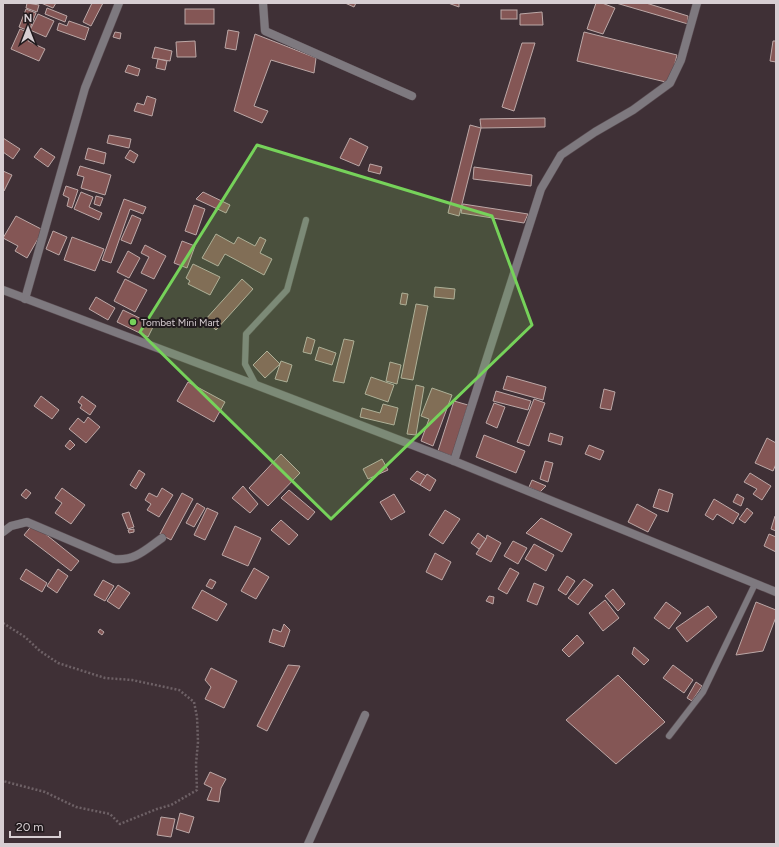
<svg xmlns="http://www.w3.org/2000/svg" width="779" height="847" font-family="Figtree,sans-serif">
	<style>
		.building { fill: #845655; stroke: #bca8a7 }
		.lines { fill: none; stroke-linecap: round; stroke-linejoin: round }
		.service-casing { stroke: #5a4c52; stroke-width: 7 }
		.minor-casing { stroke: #5a4c52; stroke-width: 9 }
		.path { stroke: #6e6166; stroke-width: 2.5; stroke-dasharray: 2 2; stroke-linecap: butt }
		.service { stroke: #7e797f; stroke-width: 6 }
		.minor { stroke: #7e797f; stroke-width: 8 }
		.marked { fill: #76d25a; fill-opacity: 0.2; stroke: #76d25a; stroke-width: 3; stroke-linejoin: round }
		.poi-dot { fill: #76d25a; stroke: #211a1d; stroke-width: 1.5 }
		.labels { text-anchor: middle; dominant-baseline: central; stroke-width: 4; stroke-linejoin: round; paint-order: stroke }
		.poi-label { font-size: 10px; fill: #d7ced2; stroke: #211a1d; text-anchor: start }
	</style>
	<rect width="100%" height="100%" fill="#3f3036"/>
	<g class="building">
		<path d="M27,3L39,5L37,12L26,8Z"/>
		<path d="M41,3H56L53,8Z"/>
		<path d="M92,3H103L91,26L83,22Z"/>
		<path d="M345,3H356L354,7Z"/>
		<path d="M448,3H459V7Z"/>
		<path d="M596,3H602L615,8L603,34L587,29Z"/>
		<path d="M616,3H646L688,16V24Z"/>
		<path d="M47,8L67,16L65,22L45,14Z"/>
		<path d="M26,9L36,13L29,31L19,27Z"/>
		<rect x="185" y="9" width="29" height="15"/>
		<rect x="501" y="10" width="16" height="9"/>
		<path d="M542,12L543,25H520V14Z"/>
		<path d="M38,14L54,21L46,37L30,30Z"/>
		<path d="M69,21L89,28L85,40L57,30L59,23L67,26Z"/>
		<path d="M20,29L31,34L28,41L45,49L39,61L11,49Z"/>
		<path d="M228,30L239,32L236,50L225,48Z"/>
		<path d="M115,32L121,33L120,39L113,37Z"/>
		<path d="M584,32L677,55L670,83L577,61Z"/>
		<path d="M255,34L316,58L314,73L271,60L254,106L268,111L262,123L234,111Z"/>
		<path d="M195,41L196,57H177L176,42Z"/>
		<path d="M773,41H776V62L770,61Z"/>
		<path d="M522,43H535L514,111L502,107Z"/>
		<path d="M155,47L172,51L170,61L152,58Z"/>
		<path d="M158,59L167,61L165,70L156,68Z"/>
		<path d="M128,65L140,69L138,76L125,72Z"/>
		<path d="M147,96L156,99L152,116L134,111L137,103L144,105Z"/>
		<path d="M545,118V127L481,128L480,119Z"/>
		<path d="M470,125L481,128L459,216L448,213Z"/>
		<path d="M109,135L131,139L129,148L107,143Z"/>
		<path d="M3,138L20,149L13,159L3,152Z"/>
		<path d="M350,138L368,147L359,166L340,158Z"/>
		<path d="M41,148L55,157L48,167L34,157Z"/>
		<path d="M88,148L106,153L104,164L85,159Z"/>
		<path d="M130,150L138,155L134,163L125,158Z"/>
		<path d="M370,164L382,167L380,174L368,171Z"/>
		<path d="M80,166L111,175L105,195L81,188L84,177L77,175Z"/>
		<path d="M474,167L532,175L531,186L473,179Z"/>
		<path d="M3,171L12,175L4,191L3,190Z"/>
		<path d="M66,186L78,190L72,208L67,206L69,198L63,195Z"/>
		<path d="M81,192L93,197L89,207L102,213L99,220L74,209Z"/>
		<path d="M203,192L230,205L226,213L196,199Z"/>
		<path d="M96,196L103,198L100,206L94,204Z"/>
		<path d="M124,199L146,207L143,214L130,209L111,263L102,260Z"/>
		<path d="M463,204L528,214L524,223L461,213Z"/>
		<path d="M194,205L205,209L196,235L185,231Z"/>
		<path d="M132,215L141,219L131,244L121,240Z"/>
		<path d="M16,216L43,230L27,258L15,251L18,246L3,238Z"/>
		<path d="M53,231L67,237L59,255L46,249Z"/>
		<path d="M216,234L234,244L238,237L255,246L260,237L266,240L260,253L272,259L264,275L225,254L218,266L202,258Z"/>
		<path d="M72,237L104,249L95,271L64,260Z"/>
		<path d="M182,241L195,246L187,268L174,263Z"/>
		<path d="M145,245L166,256L154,279L141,273L149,257L141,253Z"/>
		<path d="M128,251L140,258L129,278L117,272Z"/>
		<path d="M193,264L220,277L210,295L188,284L190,281L186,278Z"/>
		<path d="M125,279L147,290L135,312L114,301Z"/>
		<path d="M242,279L253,289L216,330L205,320Z"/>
		<path d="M435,287L455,289L454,299L434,297Z"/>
		<path d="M402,293L408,294L406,305L400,304Z"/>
		<path d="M96,297L115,308L108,320L89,309Z"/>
		<path d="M416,304L428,306L413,380L401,378Z"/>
		<path d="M123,310L154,325L148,337L117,322Z"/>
		<path d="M307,337L315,340L311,354L303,352Z"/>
		<path d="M344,339L354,341L344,383L333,381Z"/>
		<path d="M319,347L336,353L332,365L315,360Z"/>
		<path d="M267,351L280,364L265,378L253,365Z"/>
		<path d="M281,361L292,365L287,382L275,379Z"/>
		<path d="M390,362L401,365L397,384L386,381Z"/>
		<path d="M507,376L546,387L543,400L503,389Z"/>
		<path d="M371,377L394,385L388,402L365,394Z"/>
		<path d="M188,382L225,402L214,422L177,401Z"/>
		<path d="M416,385L424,387L416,435L407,434Z"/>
		<path d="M432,388L452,395L433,446L421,441L429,419L421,416Z"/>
		<path d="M604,389L615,392L611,410L600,408Z"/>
		<path d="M496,391L531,401L528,410L493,401Z"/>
		<path d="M41,396L59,410L52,419L34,406Z"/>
		<path d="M82,396L96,406L90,415L80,408L82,405L78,402Z"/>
		<path d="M534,399L545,403L529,446L517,442Z"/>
		<path d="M454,401L468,405L452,456L438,451Z"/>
		<path d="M494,403L505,407L497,428L486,423Z"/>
		<path d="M383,404L398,408L394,425L360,417L362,408L380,413Z"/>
		<path d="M88,417L100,427L86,443L69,429L78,418L84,423Z"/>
		<path d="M550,433L563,437L561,445L548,441Z"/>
		<path d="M484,435L525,451L516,473L476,457Z"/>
		<path d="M767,438L776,443V464L773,471L755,463Z"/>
		<path d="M70,440L75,445L70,450L65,446Z"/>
		<path d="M589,445L604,451L600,460L585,454Z"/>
		<path d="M281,454L300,473L268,506L249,488Z"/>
		<path d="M382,459L388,470L368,479L363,469Z"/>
		<path d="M545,461L553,463L548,482L540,479Z"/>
		<path d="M139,470L145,474L136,489L130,485Z"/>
		<path d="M417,471L426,476L420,485L410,479Z"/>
		<path d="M750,473L771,486L762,500L753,494L757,489L744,482Z"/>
		<path d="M427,474L436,480L430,491L420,485Z"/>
		<path d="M532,480L546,486L540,492L529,487Z"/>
		<path d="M243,486L258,504L250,513L232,498Z"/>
		<path d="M62,488L85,505L71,524L55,513L62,503L55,498Z"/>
		<path d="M162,488L173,495L159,517L147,510L151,504L145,500L149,493L157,497Z"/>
		<path d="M26,489L31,493L26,499L21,495Z"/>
		<path d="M659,489L673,494L668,512L653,507Z"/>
		<path d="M289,490L315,512L308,520L281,498Z"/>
		<path d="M182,493L193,499L171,540L160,534Z"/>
		<path d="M394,494L405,512L391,520L380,502Z"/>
		<path d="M737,494L744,498L741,506L733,502Z"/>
		<path d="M714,499L739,514L733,524L717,514L713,520L705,515Z"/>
		<path d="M197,503L205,508L194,527L186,523Z"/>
		<path d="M637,504L657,515L648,532L628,522Z"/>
		<path d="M207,508L218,513L205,540L194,535Z"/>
		<path d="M747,508L753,513L745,523L739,519Z"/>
		<path d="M445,510L460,519L443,544L429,535Z"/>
		<path d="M129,512L134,527L128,529L122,514Z"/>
		<path d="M775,516L776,517V531L771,529Z"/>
		<path d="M541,518L572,534L562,552L526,533Z"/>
		<path d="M281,520L298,535L289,545L271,530Z"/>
		<path d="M33,524L79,561L71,571L24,535Z"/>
		<path d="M235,526L261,538L248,566L222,555Z"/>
		<path d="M134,529V532L129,533L128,530Z"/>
		<path d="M478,533L486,539L479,549L471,543Z"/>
		<path d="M769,534L776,537V552L764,546Z"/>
		<path d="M487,535L501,543L491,562L476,554L486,539Z"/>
		<path d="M513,541L527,548L518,564L504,556Z"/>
		<path d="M534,544L554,555L546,571L525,559Z"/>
		<path d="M435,553L451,562L442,580L426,572Z"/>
		<path d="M254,568L269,577L256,599L241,591Z"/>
		<path d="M510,568L519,573L507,594L498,589Z"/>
		<path d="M26,569L47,583L42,592L20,579Z"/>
		<path d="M58,569L68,576L57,593L47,586Z"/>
		<path d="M567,576L575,581L566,595L558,590Z"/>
		<path d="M210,579L216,582L212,589L206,586Z"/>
		<path d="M584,579L593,585L578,605L568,598Z"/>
		<path d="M103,580L114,586L105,601L94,595Z"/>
		<path d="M534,583L544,587L537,605L527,601Z"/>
		<path d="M118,585L130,593L119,609L107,601Z"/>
		<path d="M613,589L625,604L618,611L605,596Z"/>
		<path d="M202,590L227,604L217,621L192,608Z"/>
		<path d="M489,596L494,597L493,604L486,601Z"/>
		<path d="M605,600L619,618L603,631L589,613Z"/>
		<path d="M666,602L681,613L669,629L654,618Z"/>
		<path d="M756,602L776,610V617L763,651L736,655Z"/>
		<path d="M708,606L717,617L687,642L676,628Z"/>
		<path d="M284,624L290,630L284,647L269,642L273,629L281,632Z"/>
		<path d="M100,629L104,632L102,635L98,632Z"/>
		<path d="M577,635L584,643L569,657L562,650Z"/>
		<path d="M634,647L649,660L644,665L632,654Z"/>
		<path d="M288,665L300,666L267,731L257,726Z"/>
		<path d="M673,665L693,680L684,693L663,678Z"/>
		<path d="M211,668L237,681L224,708L205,699L211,687L205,680Z"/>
		<path d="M618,675L665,722L616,764L566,720Z"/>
		<path d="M696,682L702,686L692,701L687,698Z"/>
		<path d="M210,772L226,779L221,788L219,802L207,800L212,788L204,784Z"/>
		<path d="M180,813L194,817L189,833L176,829Z"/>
		<path d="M161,817L175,819L171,837L157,835Z"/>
	</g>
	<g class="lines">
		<g class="service-casing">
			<g id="service">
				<path d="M256,385L245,364L246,334L287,290L306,220"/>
				<path d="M669,736L703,692L755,584"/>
			</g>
		</g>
		<g class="minor-casing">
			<g id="minor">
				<path d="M263,3L265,31L412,96"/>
				<path d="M3,290L256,385L454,461L776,592"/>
				<path d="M25,299L85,88L119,3"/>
				<path d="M454,461L541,189L561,155L595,132L633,110L670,83L681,60L697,3"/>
				<path d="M3,532L11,526L27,522L114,559C135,561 145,550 162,538"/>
				<path d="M308,844L365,715"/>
			</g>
		</g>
		<path class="path" d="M3,623L25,637L40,651L58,663L105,678L132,680L179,690L194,702L197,717L198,742L196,764L197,790L171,805L157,809L120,824L110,814L76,807L45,792L3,781"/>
		<use href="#service" class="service"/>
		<use href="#minor" class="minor"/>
	</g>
	<path class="marked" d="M257,145L492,216L532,325L331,519L140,332Z"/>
	<circle class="poi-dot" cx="133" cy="322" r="4"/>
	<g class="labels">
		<g class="poi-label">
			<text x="141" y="322">Tombet Mini Mart</text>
		</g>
	</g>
	<rect width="779" height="847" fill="none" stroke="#d7ced2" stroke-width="8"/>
	<g transform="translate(28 28)" stroke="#211a1d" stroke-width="3" paint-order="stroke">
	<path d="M0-3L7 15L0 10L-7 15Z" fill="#d7ced2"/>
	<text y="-6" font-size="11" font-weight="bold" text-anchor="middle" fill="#d7ced2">N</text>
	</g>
	<path d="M10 831v6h50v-6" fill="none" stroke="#d7ced2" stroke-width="2"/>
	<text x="16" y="831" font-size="12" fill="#d7ced2" stroke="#211a1d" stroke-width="3" paint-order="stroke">20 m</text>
</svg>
